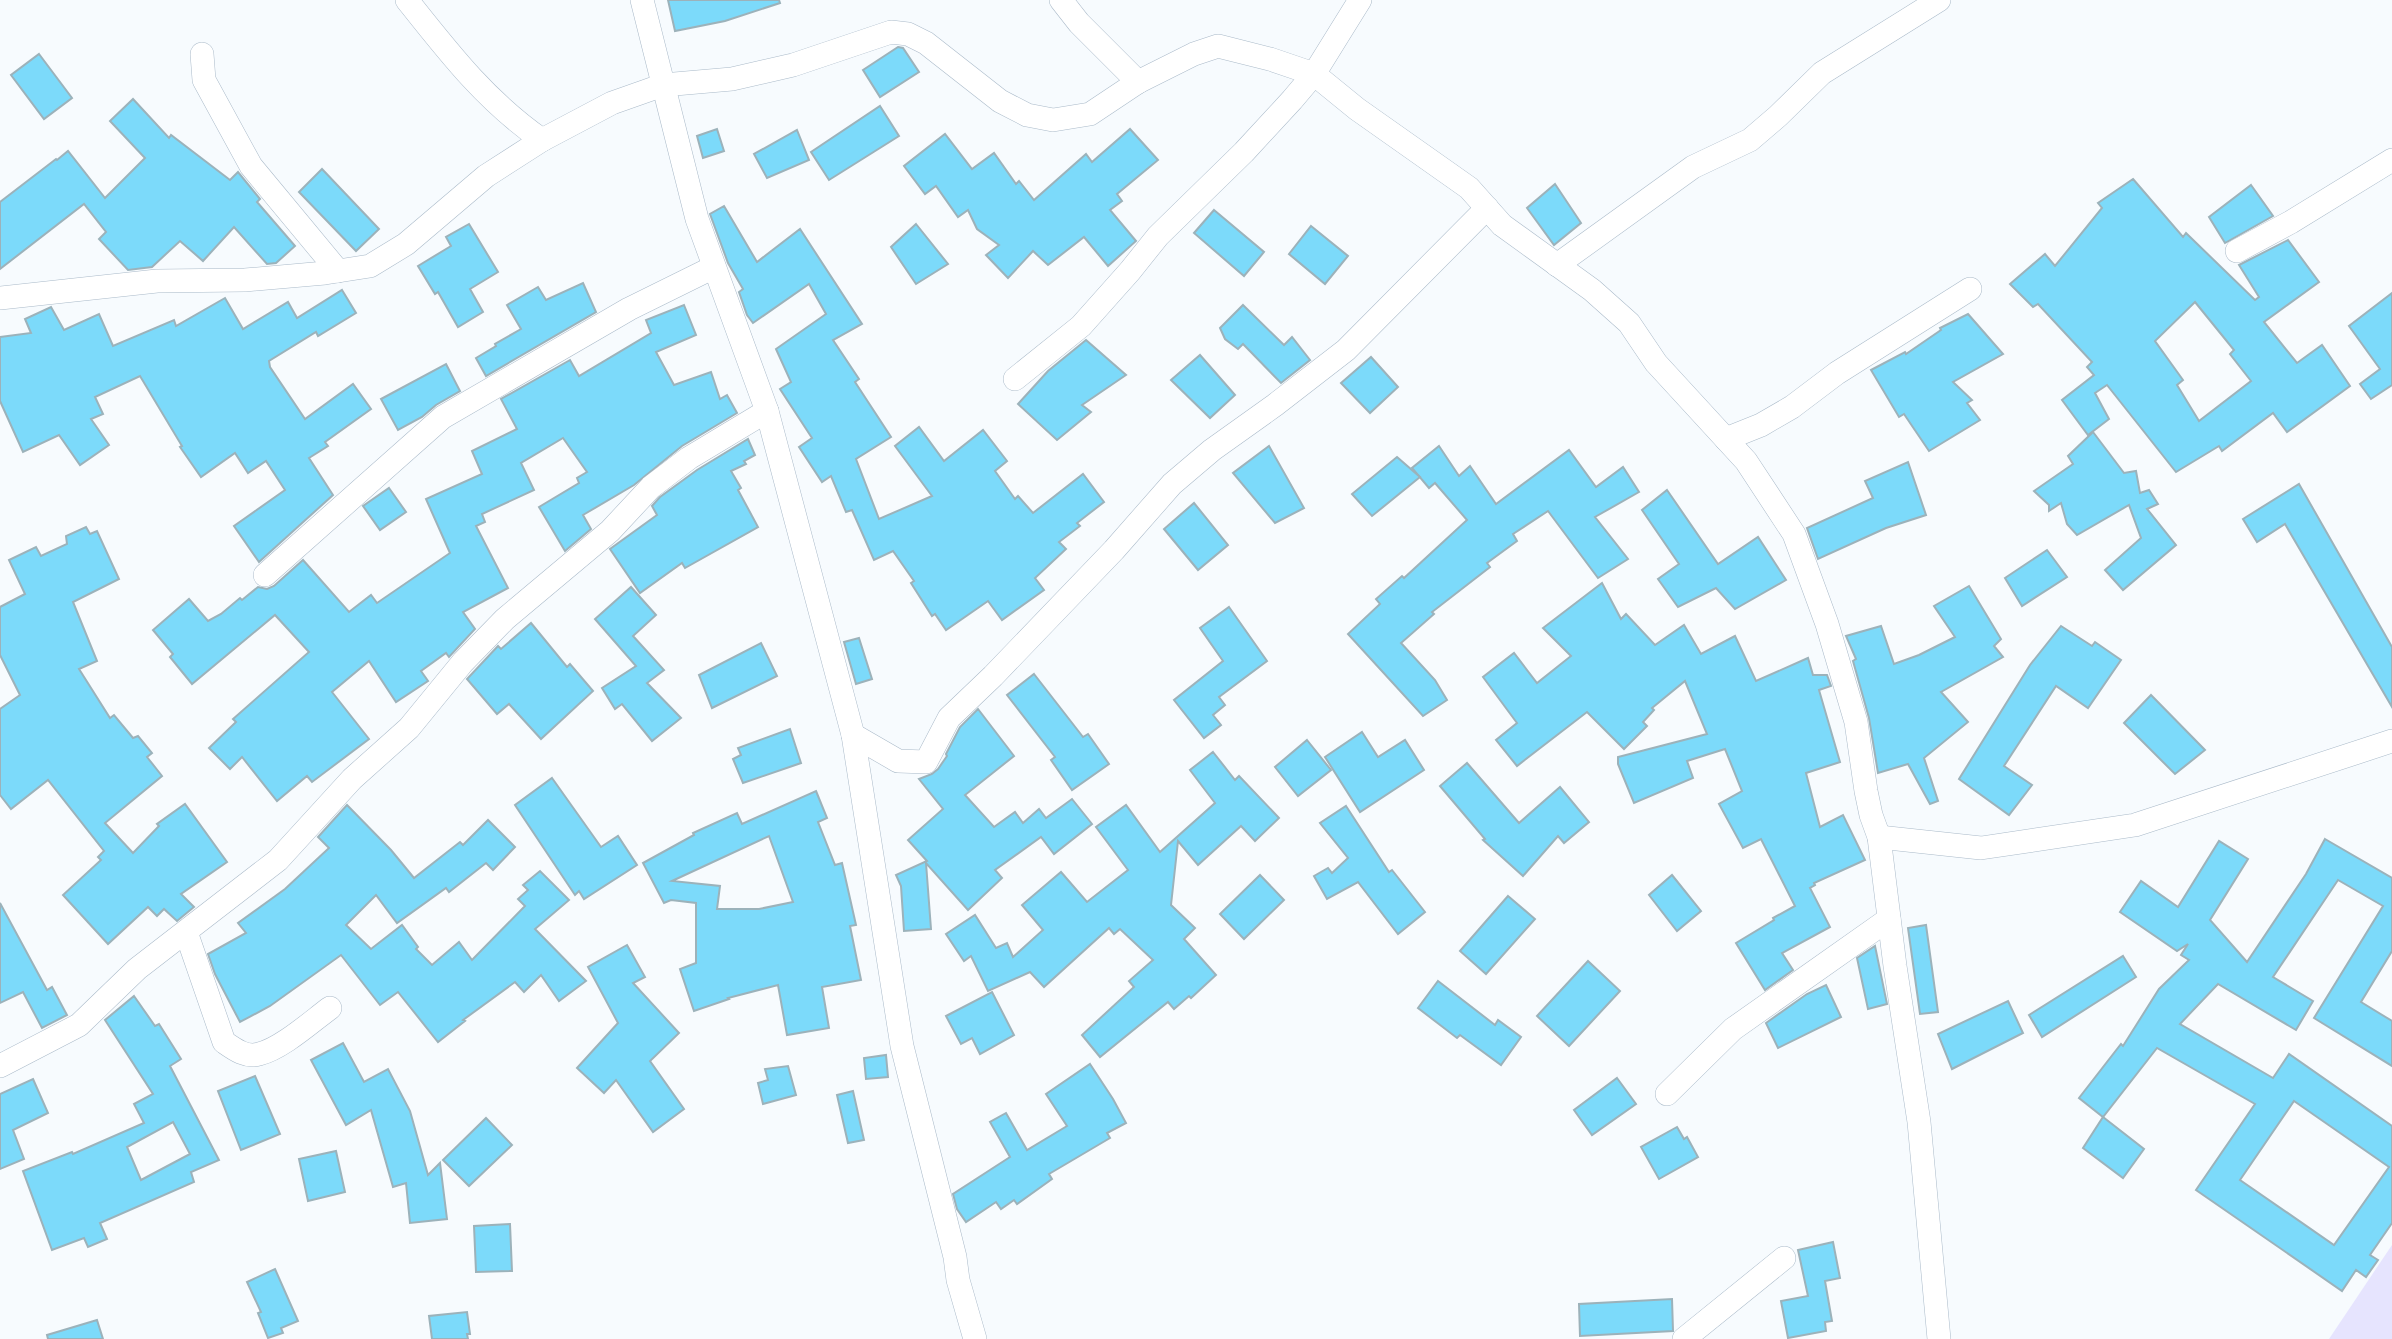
<svg xmlns="http://www.w3.org/2000/svg" width="2392" height="1339" font-family="'Golos Text',sans-serif">
	<style>
		.green { fill: #e6e4fe }
		.building { fill: #7cdafa; stroke: #9cb2ba; stroke-width: 2; fill-rule: evenodd }
		.lines { fill: none; stroke-linecap: round; stroke-linejoin: round }
		.street-casing { stroke: #aabac9; stroke-width: 24 }
		.street { stroke: #fff; stroke-width: 23 }
	</style>
	<rect width="100%" height="100%" fill="#f7fbfe"/>
	<path class="green" d="M2392,1245V1339H2329Z"/>
	<g class="building">
		<path d="M668,0H779L780,3L725,21L675,31Z"/>
		<path d="M898,47L903,48L919,72L880,97L863,70Z"/>
		<path d="M39,54L72,98L44,119L11,75Z"/>
		<path d="M133,99L169,138L171,135L230,180L238,172L260,199L257,202L295,246L276,263L267,264L234,227L203,261L180,241L152,267L128,270L99,239L106,232L84,204L0,269V202L56,159L57,160L68,151L105,198L145,158L110,121Z"/>
		<path d="M880,106L899,136L829,180L811,152Z"/>
		<path d="M717,129L724,151L703,158L697,136Z"/>
		<path d="M1130,129L1158,160L1117,194L1122,201L1110,210L1136,241L1108,266L1084,237L1048,265L1033,251L1008,278L986,255L999,245L977,229L968,210L958,217L936,186L925,194L904,166L945,134L972,169L994,153L1016,184L1019,181L1034,200L1086,154L1092,162Z"/>
		<path d="M797,130L809,160L767,178L754,154Z"/>
		<path d="M322,169L379,229L356,251L299,192Z"/>
		<path d="M2133,179L2183,237L2186,233L2255,300L2259,297L2239,265L2288,240L2319,282L2264,322L2297,363L2322,345L2350,386L2287,432L2273,413L2222,451L2219,446L2176,472L2107,385L2095,393L2109,419L2088,435L2062,400L2094,375L2087,367L2092,362L2038,304L2033,307L2010,284L2045,254L2055,266L2102,208L2098,203ZM2195,302L2234,350L2230,354L2251,381L2199,421L2177,385L2183,380L2155,341Z"/>
		<path d="M1555,184L1581,223L1554,245L1527,208Z"/>
		<path d="M2251,185L2273,216L2225,243L2209,217Z"/>
		<path d="M724,206L757,262L800,229L862,324L833,340L859,379L855,382L891,437L856,459L879,519L932,496L895,446L919,427L944,461L983,430L1007,461L995,471L1015,499L1018,496L1033,513L1083,474L1104,502L1077,523L1080,526L1059,542L1066,549L1035,578L1044,590L1002,620L988,601L946,630L935,614L932,616L911,583L914,581L893,551L874,560L852,510L846,512L831,476L822,482L799,447L812,438L780,389L791,382L776,349L826,314L809,284L753,323L747,315L739,292L743,289L728,263L710,214Z"/>
		<path d="M1214,210L1264,252L1244,276L1194,233Z"/>
		<path d="M469,224L498,272L470,289L483,312L458,327L438,292L435,294L418,266L451,246L446,237Z"/>
		<path d="M916,224L948,264L916,284L891,247Z"/>
		<path d="M1311,226L1348,256L1325,284L1289,254Z"/>
		<path d="M583,283L596,312L486,376L476,358L496,346L495,344L521,329L507,305L538,287L546,300Z"/>
		<path d="M342,290L356,313L318,336L316,332L269,361L270,367L305,419L353,384L371,409L325,442L328,446L309,458L333,495L259,562L234,526L285,490L266,461L248,473L235,453L201,477L180,447L182,446L140,376L95,397L103,414L91,419L109,445L80,465L59,435L23,452L0,401V337L31,333L25,319L51,307L64,330L99,314L113,346L174,320L176,326L225,298L243,329L288,302L297,318Z"/>
		<path d="M2392,293V385L2371,399L2360,384L2380,369L2349,326Z"/>
		<path d="M684,305L696,335L656,352L674,385L711,372L720,399L727,395L737,413L682,446L634,485L583,515L591,529L565,551L539,507L579,483L577,478L587,472L563,438L521,463L534,490L482,514L485,522L476,526L508,588L463,612L475,629L449,657L446,653L421,671L428,681L396,702L369,661L332,692L369,739L312,782L307,776L277,801L242,757L230,769L209,748L236,722L233,719L309,652L275,615L192,684L170,657L173,654L153,630L189,599L208,621L221,614L240,598L242,600L258,587L267,589L274,586L303,560L349,612L371,595L377,603L450,553L426,499L482,474L472,451L517,429L501,399L570,360L579,376L651,333L646,320Z"/>
		<path d="M1243,305L1284,345L1292,337L1310,360L1281,383L1243,344L1238,349L1225,339L1220,328Z"/>
		<path d="M1968,314L2003,354L1953,382L1972,400L1967,403L1980,420L1929,451L1904,414L1899,417L1871,370L1905,352L1906,354L1941,330L1940,328Z"/>
		<path d="M1086,340L1126,375L1082,405L1091,412L1057,440L1018,404L1048,371Z"/>
		<path d="M1200,355L1235,395L1210,418L1171,380Z"/>
		<path d="M1371,357L1398,387L1370,413L1341,383Z"/>
		<path d="M446,364L460,391L436,405L422,417L398,430L381,399Z"/>
		<path d="M2093,432L2124,473L2136,471L2140,493L2149,490L2158,504L2147,509L2176,545L2123,590L2105,570L2141,538L2129,505L2077,535L2067,524L2061,503L2049,511V505L2034,491L2073,464L2068,456Z"/>
		<path d="M748,439L755,455L744,461L746,464L731,471L741,488L738,490L758,527L685,568L682,563L640,593L610,549L657,515L652,506L660,497L697,470Z"/>
		<path d="M1269,446L1304,508L1275,523L1233,473Z"/>
		<path d="M1439,446L1459,476L1470,466L1496,504L1569,450L1596,487L1623,467L1639,492L1595,517L1628,559L1598,578L1548,511L1513,534L1517,541L1487,563L1490,567L1432,612L1434,614L1401,643L1435,680L1447,700L1423,716L1348,634L1380,604L1376,599L1402,576L1404,578L1467,520L1435,483L1429,488L1412,468Z"/>
		<path d="M1397,457L1420,477L1372,516L1352,494Z"/>
		<path d="M1908,462L1926,515L1886,528L1818,559L1807,528L1873,498L1865,481Z"/>
		<path d="M2299,484L2392,647V707L2285,524L2257,542L2243,519Z"/>
		<path d="M389,488L406,512L380,530L363,506Z"/>
		<path d="M1667,490L1718,564L1758,537L1786,580L1735,609L1716,588L1678,607L1658,579L1679,564L1642,510Z"/>
		<path d="M1194,503L1228,545L1198,570L1164,529Z"/>
		<path d="M86,527L90,534L97,531L119,579L73,602L97,661L79,669L110,718L114,715L133,738L138,736L152,753L147,757L162,776L105,823L133,853L159,826L157,824L185,804L227,862L181,894L194,907L177,921L164,909L157,916L148,907L108,944L63,895L101,860L98,857L104,851L48,780L11,809L0,795V709L20,695L0,655V607L25,594L9,560L36,547L41,556L67,544L66,536Z"/>
		<path d="M2047,550L2067,577L2022,606L2005,578Z"/>
		<path d="M1602,583L1621,619L1626,614L1655,645L1684,625L1701,654L1735,636L1756,681L1808,658L1813,675H1827L1831,686L1819,690L1840,762L1806,773L1820,827L1843,815L1865,860L1814,883L1815,885L1810,888L1830,927L1782,953L1793,970L1765,990L1736,943L1774,920L1773,918L1795,906L1761,839L1743,848L1719,804L1742,791L1725,749L1687,761L1693,778L1634,803L1618,764V757L1707,734L1685,681L1652,708L1654,710L1643,722L1647,726L1624,749L1587,712L1517,766L1496,740L1517,723L1483,677L1514,653L1537,683L1571,656L1543,628Z"/>
		<path d="M1969,586L2001,639L1994,646L2003,657L1941,692L1968,722L1924,758L1938,801L1930,804L1908,764L1878,773L1869,718L1853,661L1856,659L1846,636L1881,626L1894,664L1919,655L1955,637L1934,606Z"/>
		<path d="M631,587L656,615L633,636L664,670L647,683L681,718L652,741L622,704L615,709L602,688L636,666L595,619Z"/>
		<path d="M1229,607L1267,661L1219,697L1225,705L1213,715L1221,725L1204,738L1174,700L1223,661L1200,628Z"/>
		<path d="M531,623L567,667L570,664L593,691L541,739L509,704L497,714L467,679L498,646L501,649Z"/>
		<path d="M2061,626L2092,646L2095,642L2121,660L2088,708L2056,686L2004,766L2032,785L2009,815L1959,779L2030,665Z"/>
		<path d="M859,638L872,679L856,684L844,642Z"/>
		<path d="M761,643L777,676L712,708L699,675Z"/>
		<path d="M1034,674L1083,737L1088,734L1109,764L1072,790L1051,760L1055,757L1007,695Z"/>
		<path d="M2151,695L2205,750L2175,774L2124,723Z"/>
		<path d="M978,709L1014,756L965,795L994,827L1015,812L1023,823L1039,809L1046,818L1072,799L1092,824L1054,854L1041,837L995,870L1002,878L968,910L926,863L931,929L904,931L901,886L896,875L927,861L908,840L943,809L919,779L932,774L938,769L947,756L946,754L960,727Z"/>
		<path d="M790,729L801,763L743,783L733,759L741,755L738,748Z"/>
		<path d="M1362,732L1378,757L1405,740L1424,770L1360,812L1325,757Z"/>
		<path d="M1307,740L1331,770L1298,796L1275,767Z"/>
		<path d="M1213,752L1235,780L1239,776L1279,818L1255,841L1241,826L1198,865L1178,841L1171,905L1195,928L1184,939L1216,975L1191,998L1189,996L1174,1009L1168,1002L1100,1057L1082,1035L1134,987L1129,981L1153,960L1120,929L1114,934L1109,928L1044,987L1030,972L988,991L971,956L964,961L946,934L975,915L996,948L1007,943L1013,957L1043,930L1022,905L1061,872L1087,902L1128,870L1096,827L1126,805L1160,852L1215,803L1190,770Z"/>
		<path d="M1467,763L1519,823L1560,787L1589,822L1564,843L1558,836L1523,876L1483,840L1485,839L1440,786Z"/>
		<path d="M552,778L601,847L618,836L637,865L584,899L579,891L575,895L515,805Z"/>
		<path d="M816,791L827,818L818,822L835,865L842,863L856,925L850,926L861,980L822,987L829,1028L787,1035L778,985L728,998L729,999L694,1011L680,969L696,963V903L671,900L664,903L643,863L694,835L693,833L737,813L742,824ZM769,836L793,902L759,909H717L720,886L672,881Z"/>
		<path d="M347,805L391,850L414,878L460,842L463,845L488,820L515,847L493,870L486,863L449,892L446,888L397,923L376,895L346,925L371,949L402,925L418,947L416,949L432,965L459,942L472,960L525,906L518,899L528,890L523,885L540,871L569,900L535,929L586,981L559,1001L541,975L524,992L515,982L463,1020L465,1021L438,1042L398,992L380,1005L341,955L270,1006L240,1022L215,974L208,954L246,933L238,923L285,889L329,848L318,837Z"/>
		<path d="M1346,806L1389,872L1392,870L1425,912L1398,934L1358,882L1327,899L1314,876L1328,868L1332,873L1348,858L1320,823Z"/>
		<path d="M2325,839L2392,878V951L2361,1002L2392,1021V1066L2314,1018L2383,906L2338,880L2273,977L2313,1001L2296,1030L2218,984L2180,1024L2273,1078L2289,1054L2392,1126V1223L2370,1255L2378,1260L2366,1277L2356,1270L2342,1291L2196,1190L2255,1104L2157,1048L2103,1117L2079,1098L2121,1044L2123,1046L2159,989L2189,960L2181,955L2188,944L2177,951L2120,912L2141,881L2178,907L2219,841L2248,859L2210,920L2247,962L2306,874ZM2294,1101L2389,1167L2334,1245L2240,1180Z"/>
		<path d="M1260,875L1284,900L1244,939L1220,914Z"/>
		<path d="M1672,875L1701,911L1677,931L1649,895Z"/>
		<path d="M1508,896L1535,919L1486,974L1460,951Z"/>
		<path d="M0,903L47,990L52,987L67,1015L42,1028L23,992L0,1003Z"/>
		<path d="M1926,925L1938,1012L1920,1014L1908,928Z"/>
		<path d="M627,945L645,977L633,983L679,1033L650,1061L684,1109L653,1132L616,1080L604,1093L577,1068L618,1023L588,967Z"/>
		<path d="M1875,946L1887,1004L1868,1009L1857,958Z"/>
		<path d="M2123,956L2136,977L2042,1037L2029,1015Z"/>
		<path d="M1588,961L1620,991L1569,1046L1537,1016Z"/>
		<path d="M1438,981L1495,1025L1498,1020L1521,1037L1501,1065L1460,1035L1457,1038L1418,1008Z"/>
		<path d="M1826,985L1841,1017L1778,1048L1766,1023L1807,994Z"/>
		<path d="M992,992L1014,1035L980,1054L972,1038L961,1044L946,1016Z"/>
		<path d="M134,996L155,1026L159,1024L181,1059L170,1066L219,1160L191,1172L194,1182L100,1223L107,1239L88,1247L84,1238L52,1250L23,1171L72,1152L73,1154L144,1123L134,1104L153,1094L105,1020ZM173,1122L190,1154L141,1180L127,1147Z"/>
		<path d="M2008,1001L2023,1033L1952,1069L1938,1034Z"/>
		<path d="M343,1043L364,1082L388,1069L410,1111L428,1175L440,1163L447,1219L410,1223L406,1183L393,1187L371,1110L346,1125L311,1060Z"/>
		<path d="M886,1055L888,1077L866,1079L864,1058Z"/>
		<path d="M1090,1064L1113,1099L1126,1123L1107,1133L1110,1138L1049,1174L1052,1179L1017,1204L1014,1200L1001,1209L996,1202L966,1222L957,1209L953,1194L1010,1157L990,1122L1006,1113L1027,1150L1067,1126L1046,1094Z"/>
		<path d="M788,1066L796,1095L763,1104L758,1083L768,1080L765,1069Z"/>
		<path d="M255,1076L280,1134L241,1150L218,1091Z"/>
		<path d="M1617,1078L1636,1104L1592,1135L1574,1110Z"/>
		<path d="M33,1079L48,1113L13,1130L24,1159L0,1169V1094Z"/>
		<path d="M853,1091L864,1140L848,1143L837,1095Z"/>
		<path d="M2103,1117L2144,1149L2123,1178L2083,1148Z"/>
		<path d="M486,1118L512,1145L469,1186L443,1160Z"/>
		<path d="M1677,1127L1684,1139L1687,1137L1698,1157L1659,1179L1641,1147Z"/>
		<path d="M336,1151L345,1192L308,1201L299,1159Z"/>
		<path d="M510,1224L512,1271L476,1272L474,1226Z"/>
		<path d="M1833,1242L1840,1278L1825,1281L1832,1321L1825,1322L1826,1331L1788,1338L1781,1301L1808,1296L1798,1250Z"/>
		<path d="M275,1269L298,1321L281,1328L283,1333L268,1338L258,1313L261,1312L247,1282Z"/>
		<path d="M1672,1299L1673,1331L1580,1336L1579,1304Z"/>
		<path d="M467,1312L470,1334H467L468,1339H432L429,1316Z"/>
		<path d="M97,1320L103,1339H48L47,1335Z"/>
	</g>
	<g class="lines">
		<g class="street-casing">
			<g id="street">
				<path d="M407,0C449,53 486,101 542,140"/>
				<path d="M642,0L697,219L767,411L853,735L902,1046L955,1257L958,1280L975,1339"/>
				<path d="M1061,0L1079,23L1138,82"/>
				<path d="M202,54L204,80L251,166L338,271"/>
				<path d="M2237,251L2291,222L2392,160"/>
				<path d="M1557,265L1693,167L1750,140L1778,116L1822,73L1939,0"/>
				<path d="M0,298L157,281L245,280L325,273L370,266L406,244L486,176L542,140L612,103L663,85L732,79L793,65L891,32L908,34L926,43L1000,101L1027,115L1053,120L1090,114L1138,82L1194,54L1218,46L1270,59L1314,74L1357,109L1469,188L1502,225L1592,290L1629,323L1656,363L1746,461L1794,534L1827,624L1856,722L1866,791L1871,815L1879,837L1895,966L1919,1122L1939,1339"/>
				<path d="M1015,379L1081,326L1130,271L1158,236L1244,152L1292,100L1314,74L1360,0"/>
				<path d="M1726,439L1761,425L1792,407L1837,373L1970,289"/>
				<path d="M265,575L443,417L629,309L714,267"/>
				<path d="M853,735L898,761L926,762L949,718L993,676L1114,550L1172,484L1212,450L1275,405L1346,350L1487,208"/>
				<path d="M1879,837L1981,848L2135,825L2392,741"/>
				<path d="M186,932L224,1042C234,1049 246,1058 259,1054C281,1049 311,1022 330,1008"/>
				<path d="M0,1066L79,1025L137,969L278,860L352,779L409,728L463,662L505,619L610,531L651,487L689,458L767,411"/>
				<path d="M1667,1094L1733,1029L1889,919"/>
				<path d="M1684,1339L1784,1258"/>
			</g>
		</g>
		<use href="#street" class="street"/>
	</g>
</svg>
